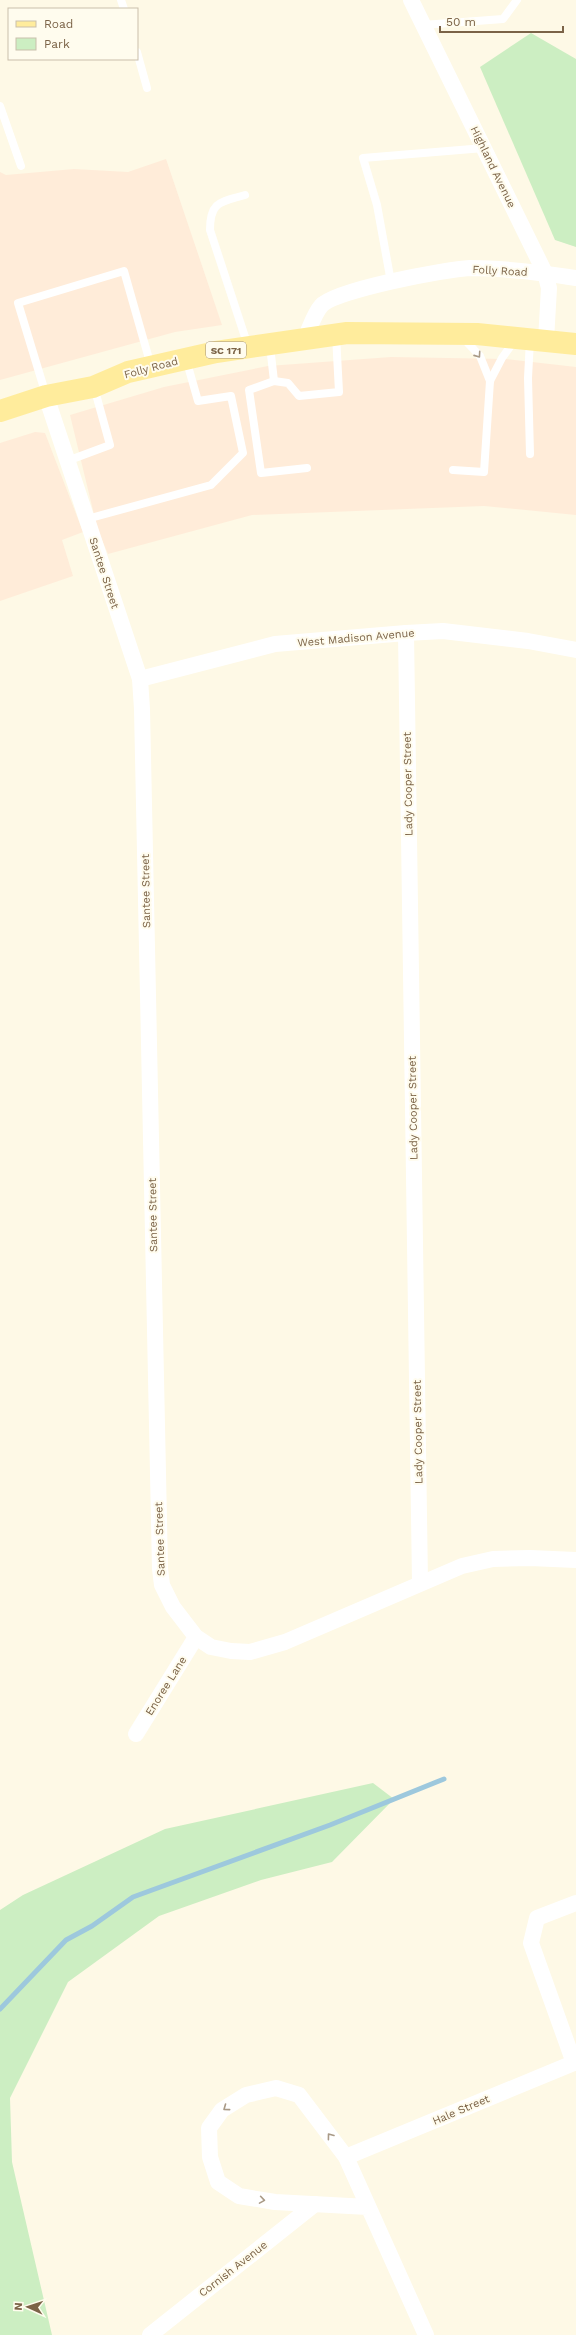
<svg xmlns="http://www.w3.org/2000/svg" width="576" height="2335" font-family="'Work Sans',sans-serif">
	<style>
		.commercial { fill: #ffecd9 }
		.green { fill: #cceec2 }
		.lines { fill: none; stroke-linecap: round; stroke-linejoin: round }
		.stream { stroke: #9dc8dd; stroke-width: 5 }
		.service { stroke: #fff; stroke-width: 8 }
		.minor { stroke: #fff; stroke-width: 16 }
		.primary { stroke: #ffec9c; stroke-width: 22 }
		.oneway { stroke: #a99a87 }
		.labels { text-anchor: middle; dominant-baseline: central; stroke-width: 4; stroke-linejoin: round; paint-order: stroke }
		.shield { fill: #fffcee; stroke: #a39179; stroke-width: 1 }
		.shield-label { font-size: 10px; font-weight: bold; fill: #7b6347 }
		.street-label { font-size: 11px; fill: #7b6347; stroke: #fffcee }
	</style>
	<rect width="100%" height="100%" fill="#fef9e6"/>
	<g class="commercial">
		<path d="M166,159L222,325L175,332L0,380V172L6,175L74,169L128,172Z"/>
		<path d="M391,357L505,359L576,367V515L484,506L252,515L108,554L98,531L70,415L164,387L268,366Z"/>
		<path d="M35,432L45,433L83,532L62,540L73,576L0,601V443Z"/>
	</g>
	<g class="green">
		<path d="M531,33L576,59V247L555,240L480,67Z"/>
		<path d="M373,1783L394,1799L332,1862L261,1880L159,1916L68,1982L10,2098L12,2162L52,2335H0V1910L23,1895L165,1829Z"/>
	</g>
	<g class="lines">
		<path class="stream" d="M0,2009L66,1940L92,1926L133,1897L330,1825L444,1779"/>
		<g class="service">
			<path d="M121,0L124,9"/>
			<path d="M423,25L503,19L517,0"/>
			<path d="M137,52L147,88"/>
			<path d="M0,106L21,166"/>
			<path d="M245,195C221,202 210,201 210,230L248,346"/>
			<path d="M391,282L377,205L363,158L484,148"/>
			<path d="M462,337L480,356L490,381"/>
			<path d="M530,340L528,378L530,454"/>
			<path d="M270,346L274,381"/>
			<path d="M46,395L18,303L124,271L151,366"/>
			<path d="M67,461L110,445L94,387"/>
			<path d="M307,468L261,473L249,390L274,381L288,383L299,396L339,392L336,335"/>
			<path d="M453,470L484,472L490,381L502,358L515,340"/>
			<path d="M87,519L211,485L243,453L231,396L198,401L186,359"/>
		</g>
		<g class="minor">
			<path d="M411,0L545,273L549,288L546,340"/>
			<path d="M305,338C310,328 314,314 321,306C334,290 447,269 470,268C505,268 541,273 576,278"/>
			<path d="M46,396L140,679L142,709L160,1569L162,1585L173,1607L196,1637L211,1647L231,1651L250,1652L285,1642L462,1566L493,1559L530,1558L576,1560"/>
			<path d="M406,633L420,1583"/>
			<path d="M140,679L275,644L406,633L443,631L528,641L576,650"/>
			<path d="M136,1734L196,1637"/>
			<path d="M574,2063L531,1943L537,1918L576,1903"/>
			<path d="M346,2157L576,2062"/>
			<path d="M368,2207L275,2202L239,2196L218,2182L210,2157L209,2128L222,2110L246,2095L276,2088L299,2095L346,2157L426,2335"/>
			<path d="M150,2335L315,2204"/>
		</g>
		<path class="primary" d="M0,411L46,396L93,387L128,372L216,352L347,333L477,334L576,344"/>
	</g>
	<defs><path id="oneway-chevron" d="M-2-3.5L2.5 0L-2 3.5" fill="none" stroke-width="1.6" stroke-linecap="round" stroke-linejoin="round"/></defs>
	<g class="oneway">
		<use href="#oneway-chevron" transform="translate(478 355) rotate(55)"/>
		<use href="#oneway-chevron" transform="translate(226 2108) rotate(144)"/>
		<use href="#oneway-chevron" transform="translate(330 2136) rotate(-127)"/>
		<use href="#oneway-chevron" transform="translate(262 2200) rotate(9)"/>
	</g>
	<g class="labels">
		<rect class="shield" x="206" y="342" width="40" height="16" rx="3"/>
		<g class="shield-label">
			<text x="226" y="350">SC 171</text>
		</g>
		<g class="street-label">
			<text transform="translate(493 167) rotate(64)">Highland Avenue</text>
			<text transform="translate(500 271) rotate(3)">Folly Road</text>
			<text transform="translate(151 368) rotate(-15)">Folly Road</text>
			<text transform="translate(104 573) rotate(72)">Santee Street</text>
			<text transform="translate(356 638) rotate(-5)">West Madison Avenue</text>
			<text transform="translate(408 784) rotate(-91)">Lady Cooper Street</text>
			<text transform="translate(146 891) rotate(-91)">Santee Street</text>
			<text transform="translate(413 1108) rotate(-91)">Lady Cooper Street</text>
			<text transform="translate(153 1215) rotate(-91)">Santee Street</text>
			<text transform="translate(418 1432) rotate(-91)">Lady Cooper Street</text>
			<text transform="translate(160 1539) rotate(-92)">Santee Street</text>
			<text transform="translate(166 1686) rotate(-58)">Enoree Lane</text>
			<text transform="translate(461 2110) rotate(-23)">Hale Street</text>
			<text transform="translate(233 2269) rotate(-38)">Cornish Avenue</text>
		</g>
	</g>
	<rect x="8" y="8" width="130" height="52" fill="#fffcee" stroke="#cabfab"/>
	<rect x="16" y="21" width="20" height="6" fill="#ffec9c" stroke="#cabfab"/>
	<text x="44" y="28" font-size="12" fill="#7b6347">Road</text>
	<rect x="16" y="38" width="20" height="12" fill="#cceec2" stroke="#cabfab"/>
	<text x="44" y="48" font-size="12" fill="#7b6347">Park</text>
	<g transform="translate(28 2307) rotate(273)" stroke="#fffcee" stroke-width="3" paint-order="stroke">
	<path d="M0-3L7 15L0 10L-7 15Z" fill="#7b6347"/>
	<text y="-6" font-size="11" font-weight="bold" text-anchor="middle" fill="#7b6347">N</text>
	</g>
	<path d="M440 26v6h123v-6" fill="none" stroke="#7b6347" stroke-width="2"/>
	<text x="446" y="26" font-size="12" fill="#7b6347" stroke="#fffcee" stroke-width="3" paint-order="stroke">50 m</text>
</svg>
